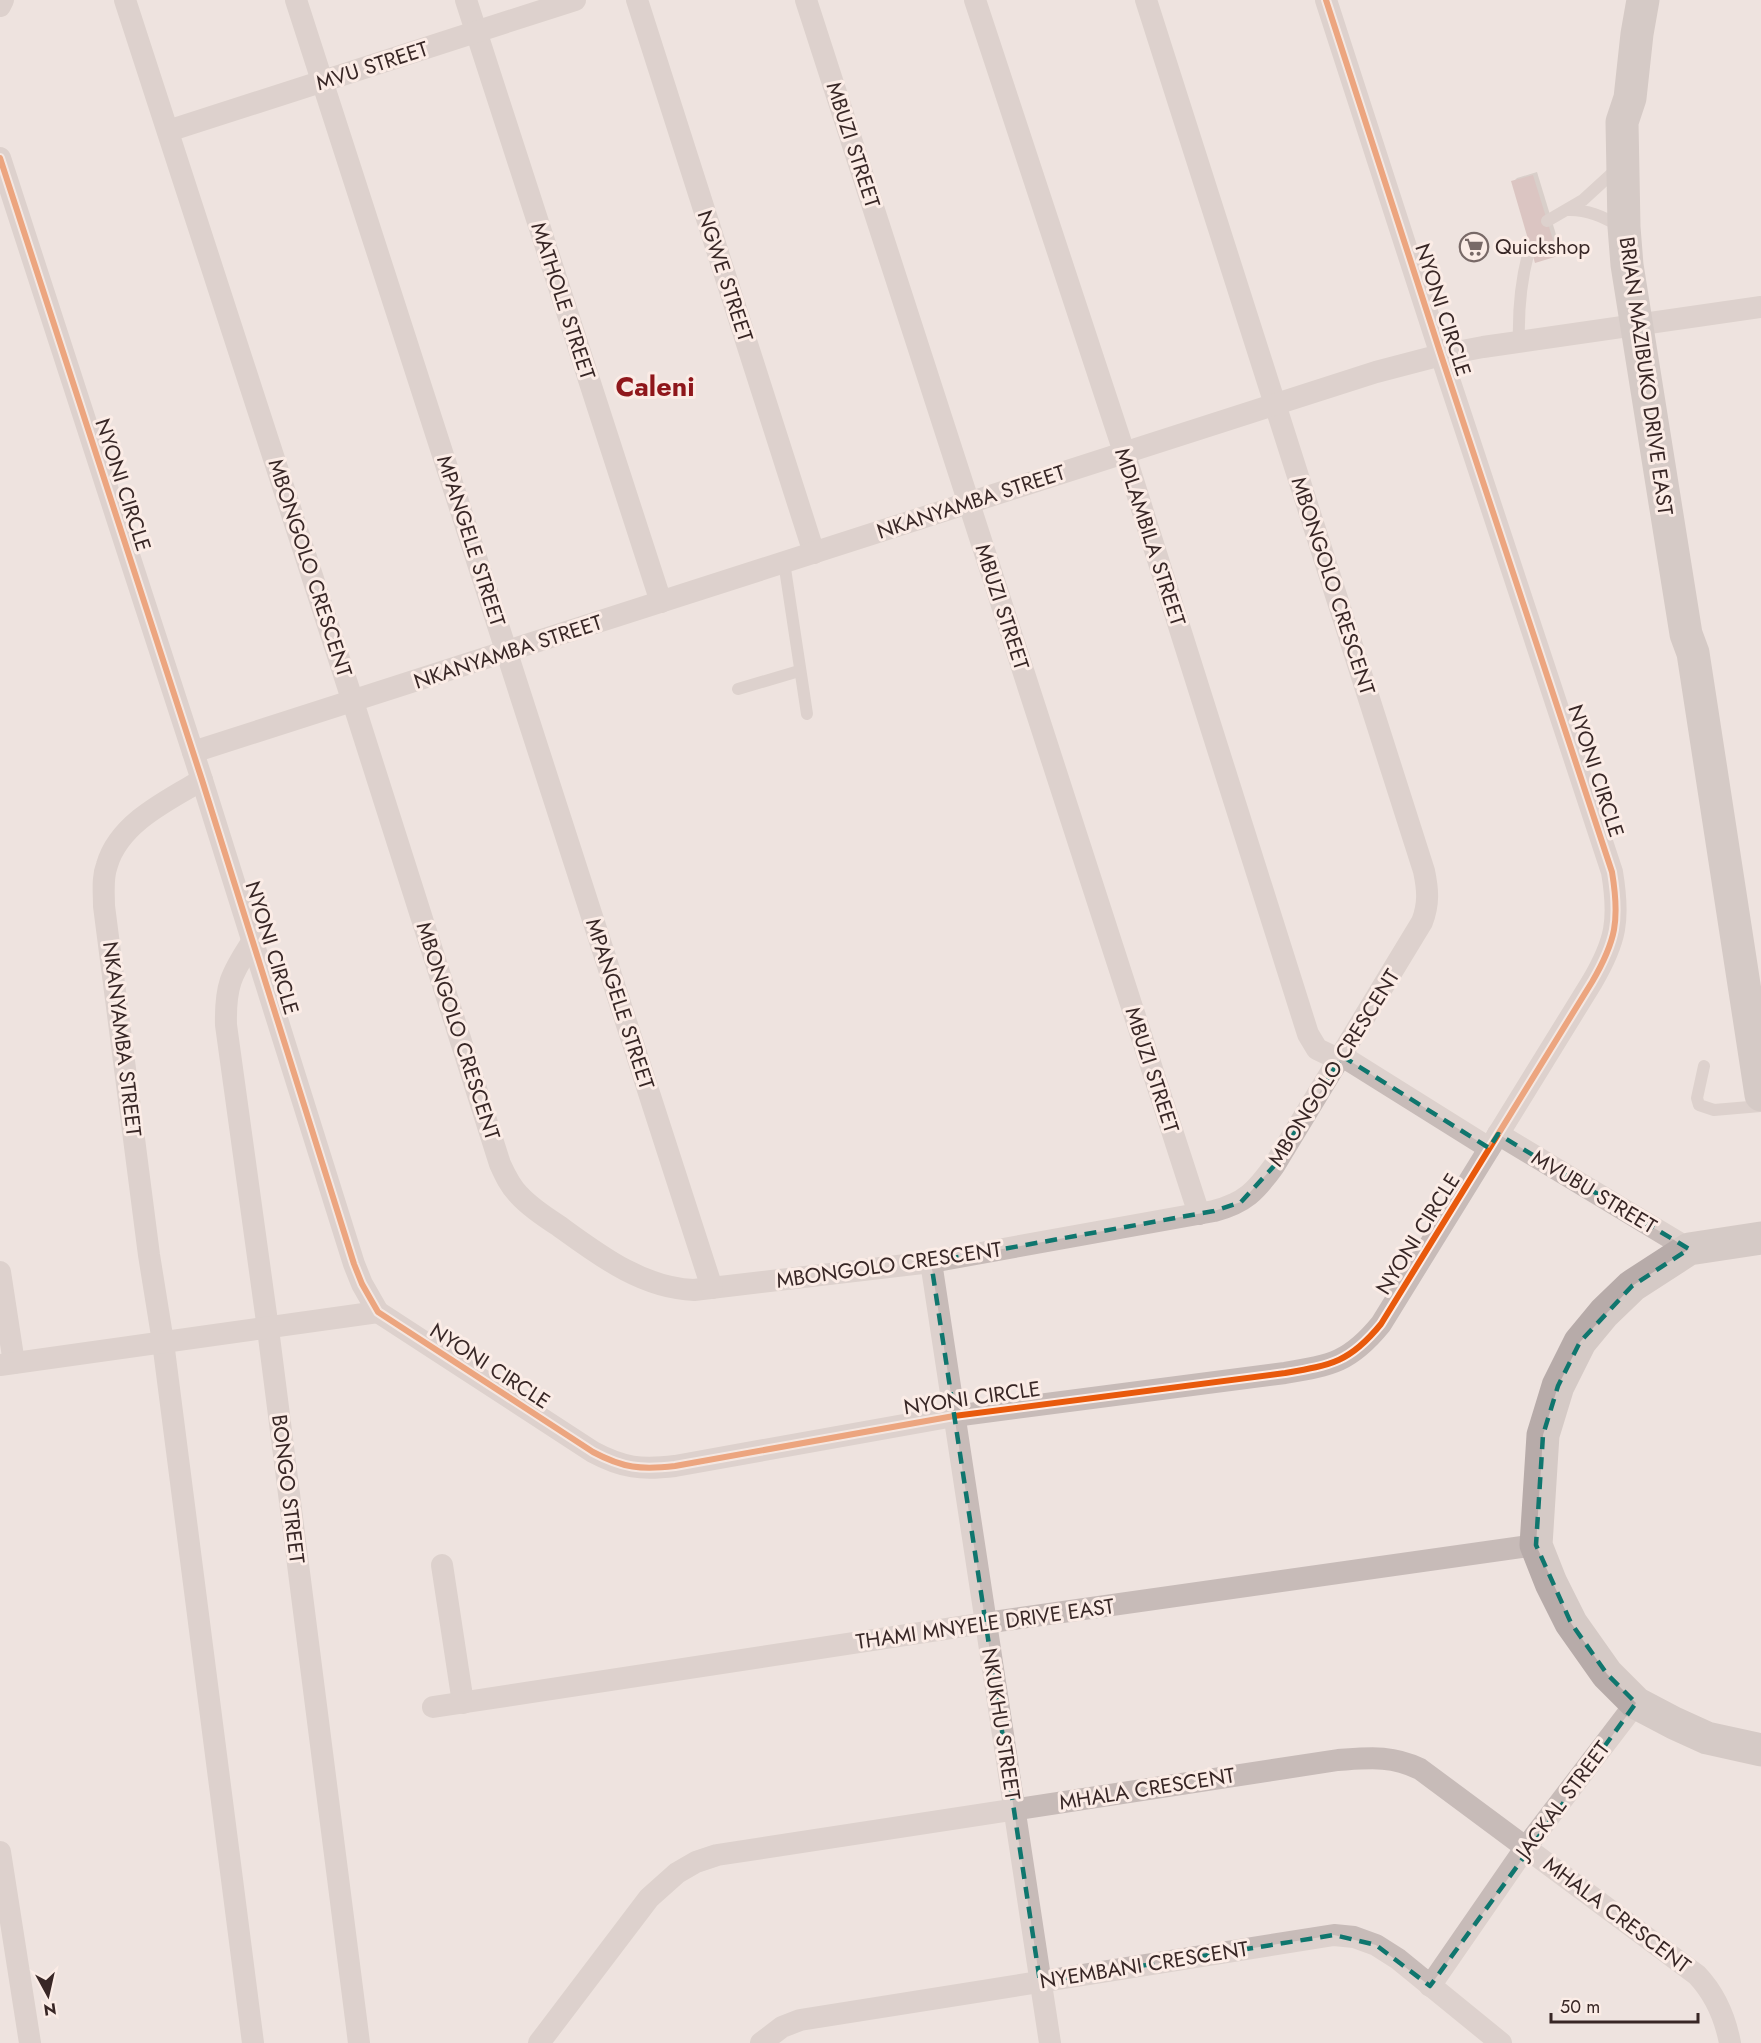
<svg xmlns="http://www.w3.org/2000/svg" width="1761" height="2043" font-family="Jost,sans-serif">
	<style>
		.shadow { fill: #0003 }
		.building { fill: #c3a1a0 }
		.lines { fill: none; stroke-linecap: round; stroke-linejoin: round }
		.lane { stroke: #c7bbb8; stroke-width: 12 }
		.street { stroke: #c7bbb8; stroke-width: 22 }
		.secondary { stroke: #b7aba9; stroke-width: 33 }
		.cycleway-casing { stroke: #fbece6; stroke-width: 10 }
		.cycleway { stroke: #e8590c; stroke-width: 6 }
		.marked { fill: none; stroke: #0f766e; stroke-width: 4.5; stroke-dasharray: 12 8; stroke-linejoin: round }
		.labels { text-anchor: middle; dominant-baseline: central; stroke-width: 6; stroke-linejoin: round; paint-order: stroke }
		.street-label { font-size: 21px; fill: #382726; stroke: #fbece6 }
		.poi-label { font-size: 21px; fill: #382726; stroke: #fbece6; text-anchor: start }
		.district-label { font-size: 27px; font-weight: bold; fill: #8f171b; stroke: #fbece6 }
	</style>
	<rect width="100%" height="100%" fill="#eee3df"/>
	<path class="shadow" d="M1537,172L1561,251L1557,255L1513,182L1517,178Z"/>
	<path class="building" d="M1533,175L1558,256L1535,263L1511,181Z"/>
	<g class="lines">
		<g class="lane">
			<path d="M1567,210C1587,209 1603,217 1620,226"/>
			<path d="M1547,221L1583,200L1618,168"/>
			<path d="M1519,342C1518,309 1521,278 1530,247"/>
			<path d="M784,562L807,714"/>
			<path d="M738,689L799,671"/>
			<path d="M1704,1066L1697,1098L1699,1105L1714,1110L1761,1106"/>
		</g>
		<g class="street">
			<path d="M125,0L353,702L500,1164C505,1175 510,1186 519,1195C530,1207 545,1217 559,1226C599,1255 642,1288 694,1290L931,1262L1214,1211C1245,1203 1256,1191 1274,1166L1422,922C1429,904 1428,890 1424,871L1146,0"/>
			<path d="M296,0L712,1288"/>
			<path d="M466,0L661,602"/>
			<path d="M637,0L814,553"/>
			<path d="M806,0L1199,1214"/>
			<path d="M975,0L1124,452L1308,1034L1317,1049L1340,1060"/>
			<path d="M0,6L3,0"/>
			<path d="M168,131L575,0"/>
			<path d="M0,158L202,780L354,1264L362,1284L378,1312L593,1452C623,1468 641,1470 675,1466L954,1416L1285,1373C1332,1365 1350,1362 1381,1324L1592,982C1616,941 1620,920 1612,872L1441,355L1326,0"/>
			<path d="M193,752L1376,372L1441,355L1483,347L1761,307"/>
			<path d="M202,780C168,800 119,823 107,865C102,878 104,892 104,906L149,1255L163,1342L253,2043"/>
			<path d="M252,942C231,974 225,986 226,1025L268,1329L359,2043"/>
			<path d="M1342,1056L1489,1148"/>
			<path d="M1498,1134L1689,1249"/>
			<path d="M931,1262L1050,2043"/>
			<path d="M0,1272L14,1363"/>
			<path d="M0,1365L378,1312"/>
			<path d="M442,1565L463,1703"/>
			<path d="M433,1707L985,1623L1536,1545"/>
			<path d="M0,1852L30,2043"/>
			<path d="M1430,1986L1526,1847L1636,1703"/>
			<path d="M539,2043L649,1898L677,1873L696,1862L717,1855L1338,1760C1369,1758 1391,1755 1420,1769L1697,1975C1715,1994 1725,2017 1730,2043"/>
			<path d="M761,2043L782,2027L800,2020L1334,1935L1354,1937L1376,1945L1398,1959L1501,2043"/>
		</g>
		<g class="secondary">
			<path d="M1643,0L1637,34L1630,98L1622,122L1624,227L1627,265L1686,634L1693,653L1761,1095"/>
			<path d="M1761,1238L1689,1249L1632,1286L1604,1313L1580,1342L1558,1386L1543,1435L1536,1545L1551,1583L1571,1623L1607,1674L1636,1703L1674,1723L1707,1738L1761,1750"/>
		</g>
		<g class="cycleway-casing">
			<path id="cycleway" d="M0,158L202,780L354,1264L362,1284L378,1312L593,1452C623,1468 641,1470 675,1466L954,1416L1285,1373C1332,1365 1350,1362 1381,1324L1592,982C1616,941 1620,920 1612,872L1441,355L1326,0"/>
		</g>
		<use href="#cycleway" class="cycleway"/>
	</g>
	<path d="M0 0H1761V2043H0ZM1342,1056L1489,1148L1498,1134L1689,1249L1632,1286L1580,1342L1558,1386L1543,1435L1536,1545L1571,1623L1607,1674L1636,1703L1430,1986L1376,1945L1334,1935L1040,1982L931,1262L1214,1211L1241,1202L1274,1166Z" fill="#eee3df" fill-opacity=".55" fill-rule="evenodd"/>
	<path class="marked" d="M1342,1056L1489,1148L1498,1134L1689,1249L1632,1286L1580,1342L1558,1386L1543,1435L1536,1545L1571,1623L1607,1674L1636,1703L1430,1986L1376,1945L1334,1935L1040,1982L931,1262L1214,1211L1241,1202L1274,1166Z"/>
	<defs>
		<g id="supermarket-ring" transform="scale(1.5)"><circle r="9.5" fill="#fbece6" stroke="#786967" stroke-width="1.5"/><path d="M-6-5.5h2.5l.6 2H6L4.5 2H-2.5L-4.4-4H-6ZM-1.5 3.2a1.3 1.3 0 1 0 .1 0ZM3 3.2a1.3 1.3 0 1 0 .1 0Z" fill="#786967"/></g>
	</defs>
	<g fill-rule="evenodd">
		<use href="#supermarket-ring" x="1474" y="247"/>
	</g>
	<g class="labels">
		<g class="street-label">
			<text transform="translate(372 66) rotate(-18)">MVU STREET</text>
			<text transform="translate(853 145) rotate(72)">MBUZI STREET</text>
			<text transform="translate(725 276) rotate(72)">NGWE STREET</text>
			<text transform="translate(563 301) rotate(72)">MATHOLE STREET</text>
			<text transform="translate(1443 310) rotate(72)">NYONI CIRCLE</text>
			<text transform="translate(1646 376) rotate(82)">BRIAN MAZIBUKO DRIVE EAST</text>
			<text transform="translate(123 485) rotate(72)">NYONI CIRCLE</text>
			<text transform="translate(971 502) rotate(-18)">NKANYAMBA STREET</text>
			<text transform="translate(1150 537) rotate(72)">MDLAMBILA STREET</text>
			<text transform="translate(471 541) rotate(72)">MPANGELE STREET</text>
			<text transform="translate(310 568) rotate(72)">MBONGOLO CRESCENT</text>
			<text transform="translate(1333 586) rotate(72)">MBONGOLO CRESCENT</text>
			<text transform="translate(1002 607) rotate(72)">MBUZI STREET</text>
			<text transform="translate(508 652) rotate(-18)">NKANYAMBA STREET</text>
			<text transform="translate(1596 771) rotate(72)">NYONI CIRCLE</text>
			<text transform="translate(272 948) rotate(73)">NYONI CIRCLE</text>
			<text transform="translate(620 1004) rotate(72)">MPANGELE STREET</text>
			<text transform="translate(458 1031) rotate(72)">MBONGOLO CRESCENT</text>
			<text transform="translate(122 1039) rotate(83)">NKANYAMBA STREET</text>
			<text transform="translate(1334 1068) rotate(-58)">MBONGOLO CRESCENT</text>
			<text transform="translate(1152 1070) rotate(72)">MBUZI STREET</text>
			<text transform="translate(1594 1192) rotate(31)">MVUBU STREET</text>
			<text transform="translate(1418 1234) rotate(-58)">NYONI CIRCLE</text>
			<text transform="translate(889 1265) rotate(-8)">MBONGOLO CRESCENT</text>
			<text transform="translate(490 1366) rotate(33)">NYONI CIRCLE</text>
			<text transform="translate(972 1398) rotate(-8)">NYONI CIRCLE</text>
			<text transform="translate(288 1489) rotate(83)">BONGO STREET</text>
			<text transform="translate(985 1624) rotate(-8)">THAMI MNYELE DRIVE EAST</text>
			<text transform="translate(1001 1724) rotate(81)">NKUKHU STREET</text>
			<text transform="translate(1147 1789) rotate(-9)">MHALA CRESCENT</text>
			<text transform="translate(1563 1800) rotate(-53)">JACKAL STREET</text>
			<text transform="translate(1617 1915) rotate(37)">MHALA CRESCENT</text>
			<text transform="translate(1144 1965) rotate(-9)">NYEMBANI CRESCENT</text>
		</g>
		<g class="poi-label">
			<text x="1495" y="247">Quickshop</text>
		</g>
		<g class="district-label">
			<text x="655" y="386">Caleni</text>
		</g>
	</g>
	<g transform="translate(48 1995) rotate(172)" stroke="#fbece6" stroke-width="4.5" paint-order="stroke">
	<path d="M0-4.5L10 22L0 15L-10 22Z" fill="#382726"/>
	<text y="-9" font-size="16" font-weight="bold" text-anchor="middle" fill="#382726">N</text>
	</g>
	<path d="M1551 2013v9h147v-9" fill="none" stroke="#382726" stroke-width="3"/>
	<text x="1560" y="2013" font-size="18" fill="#382726" stroke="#fbece6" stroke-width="4.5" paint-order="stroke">50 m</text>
</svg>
